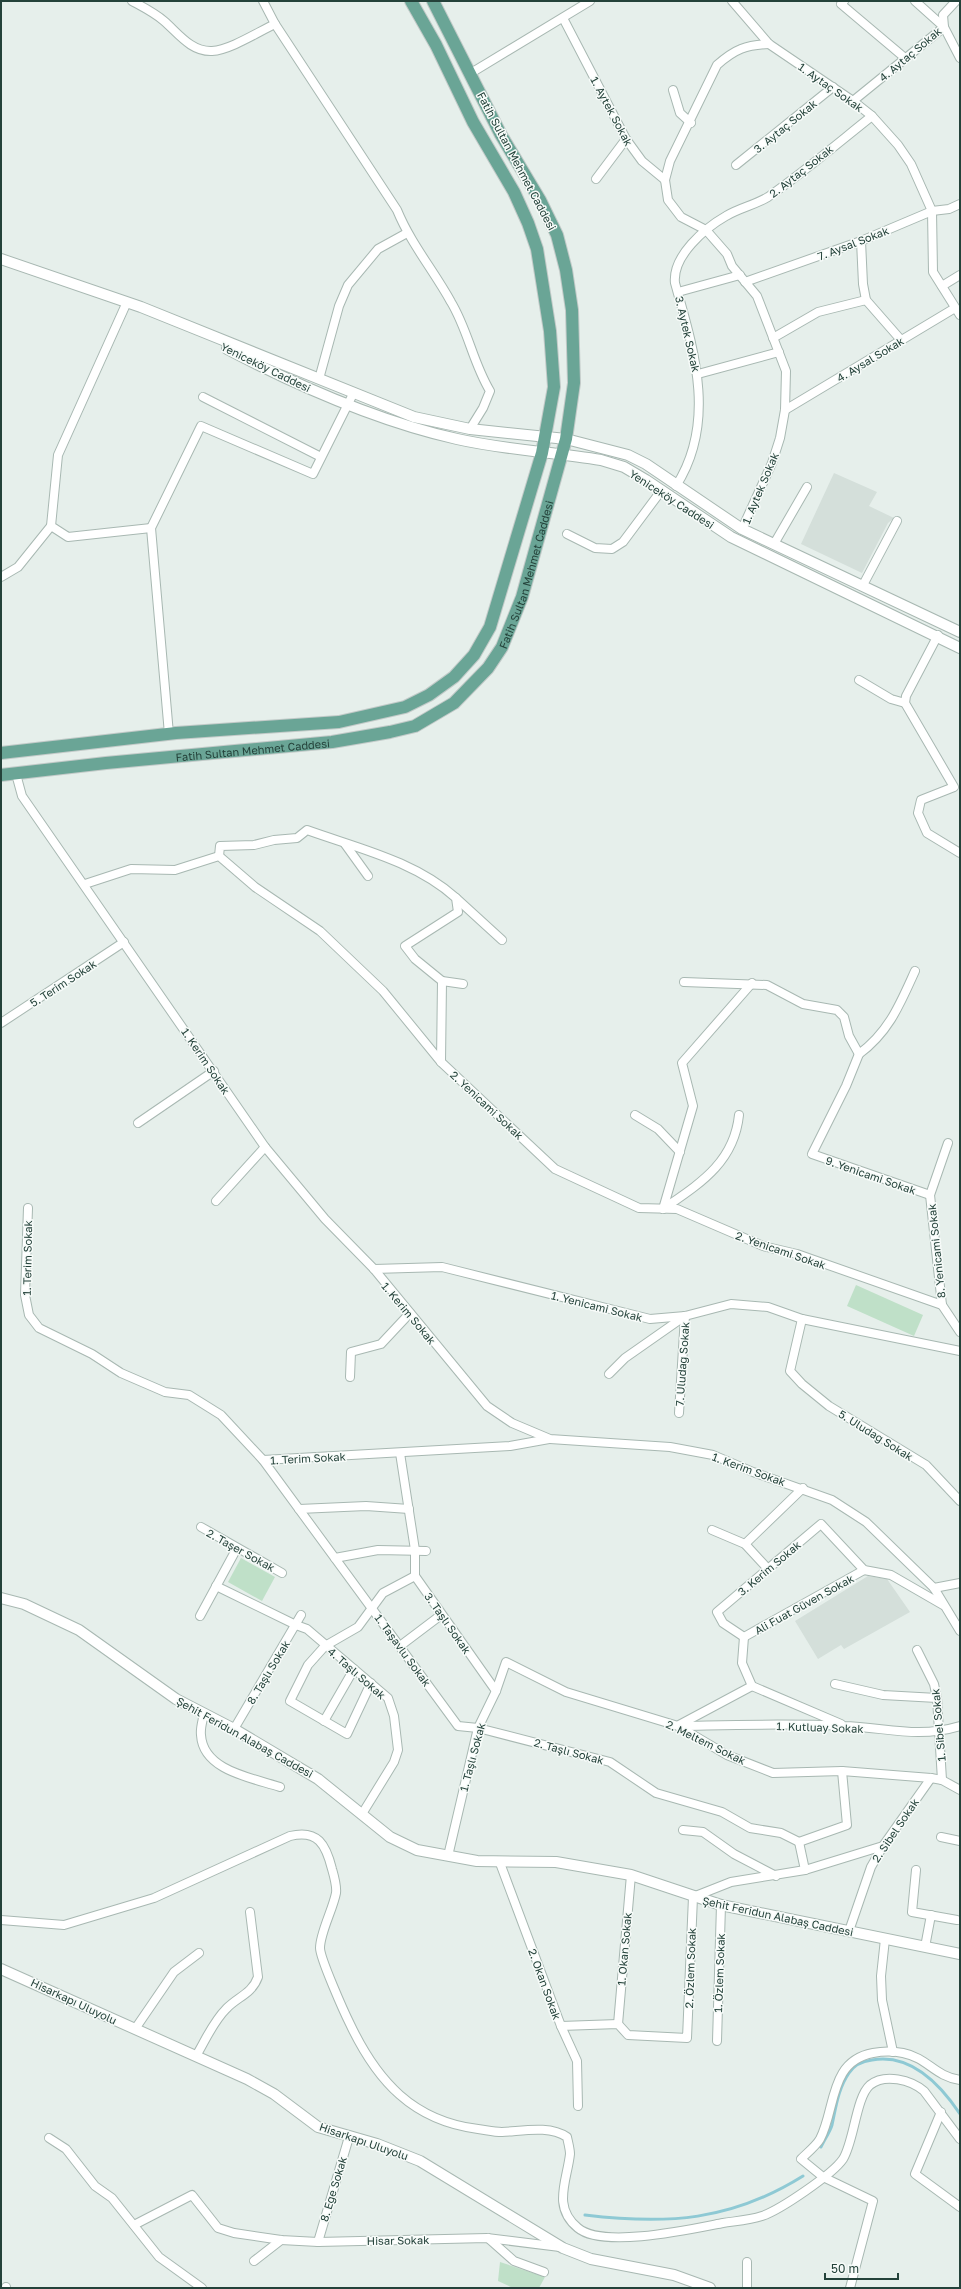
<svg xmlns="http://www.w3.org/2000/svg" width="961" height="2289" font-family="'Golos Text',sans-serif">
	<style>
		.built { fill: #d4dfda }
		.green { fill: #bfe0c8 }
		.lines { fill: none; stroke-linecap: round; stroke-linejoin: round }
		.stream { stroke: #8ec9d4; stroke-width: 3 }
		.minor-casing { stroke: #a8b8b2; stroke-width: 10 }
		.tertiary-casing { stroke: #a8b8b2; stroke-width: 12 }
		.primary-casing { stroke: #c2cac8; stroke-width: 14 }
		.minor { stroke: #fff; stroke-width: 8 }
		.tertiary { stroke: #fff; stroke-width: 10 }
		.primary { stroke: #6aa596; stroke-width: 12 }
		.labels { text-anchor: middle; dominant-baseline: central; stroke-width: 3; stroke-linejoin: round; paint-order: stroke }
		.street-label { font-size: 11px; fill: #24423a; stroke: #f7fbf9 }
	</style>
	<rect width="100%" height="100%" fill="#e6efeb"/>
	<g class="built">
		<path d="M834,473L877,492L869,506L894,518L888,523L862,573L801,544Z"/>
		<path d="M868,1576L887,1579L910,1612L844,1649L841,1645L818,1659L795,1621Z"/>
	</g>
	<g class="green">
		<path d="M856,1285L923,1315L914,1336L847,1306Z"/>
		<path d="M241,1558L275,1577L262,1601L228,1582Z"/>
		<path d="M500,2262L545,2277L539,2288H513L498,2281Z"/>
	</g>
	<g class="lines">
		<g class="stream">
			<path d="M821,2147C824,2140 830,2132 832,2125C836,2107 838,2089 849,2073C854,2065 864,2061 872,2060C911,2053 940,2084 960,2114"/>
			<path d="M585,2215C667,2225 731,2221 803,2176"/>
		</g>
		<g class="minor-casing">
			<g id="minor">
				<path d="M132,1C143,7 155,13 164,21C178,33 191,52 212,51C230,50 258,32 275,24"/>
				<path d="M263,1L275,24L397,210C411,244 434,271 451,302C468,330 473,363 490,391L483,408L470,429"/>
				<path d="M732,1L769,44L853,101L872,116L898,145L911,164L932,211L933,272L960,315"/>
				<path d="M844,1L841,4L905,58"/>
				<path d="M915,1L944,27L960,58"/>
				<path d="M563,18L626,139L642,161L665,180L668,200L681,217L706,230L727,254L732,266L757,296L786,371L785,410L780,438L772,463L742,529"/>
				<path d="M471,73L590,1"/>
				<path d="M673,90L680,113L691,123"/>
				<path d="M853,101L944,27L943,15L956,1"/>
				<path d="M736,165L833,87"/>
				<path d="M596,179L626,139"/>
				<path d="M665,180L670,161L717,65C735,49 746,45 769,44"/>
				<path d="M861,241L863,284L866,300L901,340"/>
				<path d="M745,282L861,241L932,211L949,209L960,204"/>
				<path d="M942,286L960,275"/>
				<path d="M678,292L740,275"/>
				<path d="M127,302L58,455L51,526L68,537L151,528"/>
				<path d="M773,338L818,312L866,300"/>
				<path d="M698,374L779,352"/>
				<path d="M319,379L339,306L348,285L378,249L407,233"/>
				<path d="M203,397L321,457"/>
				<path d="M785,410L955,308"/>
				<path d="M676,486C717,422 694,350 675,283C672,256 705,228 726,216C739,208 755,205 768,197C804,172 838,143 872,116"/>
				<path d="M567,534L595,548L612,549L623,542L661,491"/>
				<path d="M774,544L807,487"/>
				<path d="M1,577L18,567L51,526"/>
				<path d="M863,585L897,521"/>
				<path d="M938,635L906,696L905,703L954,787L921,800L918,813L927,833L960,853"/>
				<path d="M859,680L891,699L905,703"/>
				<path d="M169,734L151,528L201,426L313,474L353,394"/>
				<path d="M16,774L22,796L265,1147L325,1219L374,1269L487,1406L512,1423L550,1439L670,1447L713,1455L753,1472L832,1500L866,1522L934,1588L960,1631"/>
				<path d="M345,844L368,876"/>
				<path d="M219,856L220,846L254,845L274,840L297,838L307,830C357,848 415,861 456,898L458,912L405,946L415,959L442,981L441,1062"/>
				<path d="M85,884L131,869L175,870L219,856L255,887L320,931L383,991L441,1062L555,1169L639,1208L677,1209L763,1246L797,1254L942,1305"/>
				<path d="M456,898L502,940"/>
				<path d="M442,981L463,984"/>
				<path d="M684,982L767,985L803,1004L837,1010L844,1017L849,1036L859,1054C889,1032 900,1004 915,971"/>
				<path d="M1,1023L124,942"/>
				<path d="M859,1054L846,1086L812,1154L930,1195"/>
				<path d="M635,1115L658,1129L680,1152"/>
				<path d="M138,1123L214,1071"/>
				<path d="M948,1143L930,1195L942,1305L960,1332"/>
				<path d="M216,1201L265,1147"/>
				<path d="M28,1208L25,1295L29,1315L39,1328L92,1354L121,1373L165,1392L189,1395L221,1415L263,1460L510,1446L549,1439"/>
				<path d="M663,1209L693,1106L682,1063L752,983"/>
				<path d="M663,1209C699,1184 734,1163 739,1115"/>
				<path d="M374,1269L442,1267L650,1319L685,1316L731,1304L768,1307L802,1319L960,1351"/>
				<path d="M802,1319L790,1371L802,1384L829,1406L926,1465L960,1501"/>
				<path d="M609,1374L625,1358L685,1316"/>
				<path d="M350,1377L351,1352L381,1344L410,1313"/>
				<path d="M679,1413L685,1316"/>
				<path d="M400,1453L415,1550V1576L496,1691"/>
				<path d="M263,1460L458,1726L478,1728L610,1762L656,1793L722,1812L750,1828L781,1833L799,1842"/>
				<path d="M299,1509L366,1506L409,1509"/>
				<path d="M201,1527L282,1573"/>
				<path d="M712,1530L745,1544L768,1569"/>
				<path d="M745,1544L803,1488"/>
				<path d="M335,1558L378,1550L426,1551"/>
				<path d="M216,1586L296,1625L307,1629L388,1698L394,1716L398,1750L394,1762L362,1814"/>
				<path d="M934,1588L960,1583"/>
				<path d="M200,1616L237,1548"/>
				<path d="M744,1637L723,1623L717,1612L821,1524L864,1570L891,1575L943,1605"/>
				<path d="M744,1637L742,1663L752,1686L841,1724"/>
				<path d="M744,1637L864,1570"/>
				<path d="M400,1646L441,1615"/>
				<path d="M917,1650L934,1684L937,1698L942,1780"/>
				<path d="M371,1683L347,1734L290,1701L308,1665L325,1646L358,1627L383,1593L415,1576"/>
				<path d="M835,1684L883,1695L937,1698"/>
				<path d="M204,1713C203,1720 200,1728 201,1735C203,1771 253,1778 280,1787"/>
				<path d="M324,1721L354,1669"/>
				<path d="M679,1725L752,1686"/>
				<path d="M679,1726C734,1725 789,1723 843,1726C886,1727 916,1739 960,1726"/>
				<path d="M234,1729L301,1615"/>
				<path d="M683,1830L703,1832L734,1854L776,1876"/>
				<path d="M941,1837L960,1841"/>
				<path d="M799,1842L847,1825L842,1771"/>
				<path d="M799,1842L805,1870"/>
				<path d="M448,1856L478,1728L496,1691L506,1662L566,1692L678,1726L727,1755L773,1773L842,1771L931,1778L942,1780L960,1790"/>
				<path d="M500,1863L561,2026L618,2024L628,2035L687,2038L693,1897L731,1882L805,1870L883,1846"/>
				<path d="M916,1870L912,1912L957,1920"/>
				<path d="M1,1920L64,1925L154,1898L290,1836C318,1829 326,1845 332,1869C334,1876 337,1886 336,1893C333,1909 320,1933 320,1948C320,1958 344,2012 350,2024C377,2081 413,2121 478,2129C486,2130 494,2132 502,2132C523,2131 549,2125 567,2137C568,2142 570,2149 570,2154C567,2181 552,2207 578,2228C603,2249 692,2229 723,2223C736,2221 750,2220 762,2216C780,2210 833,2174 843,2159C854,2142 856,2097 870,2085C885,2073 911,2080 924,2091L960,2139"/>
				<path d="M849,1931L871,1867L883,1846L931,1778"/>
				<path d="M885,1939L881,1976L882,2000L893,2052"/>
				<path d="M925,1947L931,1915"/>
				<path d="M618,2024L631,1875"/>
				<path d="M561,2026L577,2061L578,2106"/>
				<path d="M135,2029L174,1972L199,1953"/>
				<path d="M717,2041L721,1905"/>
				<path d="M196,2056C205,2041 213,2022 226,2009C237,1997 252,1994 258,1977L250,1912"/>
				<path d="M941,2112L915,2174L960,2207"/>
				<path d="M49,2138L66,2149L95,2186L112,2198L159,2257L202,2288"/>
				<path d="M134,2225L192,2195L218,2228L234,2233L281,2240L318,2242L487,2238L560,2247"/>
				<path d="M488,2238L514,2261L544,2272"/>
				<path d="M318,2242L349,2137"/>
				<path d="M254,2261L281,2240"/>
				<path d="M6,2287V2288"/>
				<path d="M747,2288V2262"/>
				<path d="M850,2288L873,2201L823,2177L801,2159C807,2153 816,2146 820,2139C836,2108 829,2061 873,2053C883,2051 893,2051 903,2053C928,2058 934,2076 960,2080"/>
			</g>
		</g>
		<g class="tertiary-casing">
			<g id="tertiary">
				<path d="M1,259L141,307L414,417L470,429L566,439L628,455L646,464L742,529L960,632"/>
				<path d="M227,349C300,387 377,421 457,439C505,450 554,452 601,460L624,467L646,480L731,537L960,648"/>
				<path d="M1,1598L24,1604L79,1630L176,1699L234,1729L318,1779L390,1837L417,1850L477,1861L556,1862L631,1875L721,1905L960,1954"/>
				<path d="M1,1969L247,2079L274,2094L318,2127L377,2144L420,2161L563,2248L591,2259L674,2275L710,2288"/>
			</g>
		</g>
		<g class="primary-casing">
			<g id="primary">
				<path d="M1,753L176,733L339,722L405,707L429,695L454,677L474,655L490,627L542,453L554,387L550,331L537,249L528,223L514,192L473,122L436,45L411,1"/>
				<path id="s1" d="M1,775L106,763L332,742L390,732L415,726L454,703L488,668L502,647L522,597L566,439L574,383L572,310L566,270L557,235L540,200L501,135L433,1"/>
			</g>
		</g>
		<use href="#minor" class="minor"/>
		<use href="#tertiary" class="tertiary"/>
		<use href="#primary" class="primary"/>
	</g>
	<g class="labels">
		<g class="street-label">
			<text transform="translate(910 54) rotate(-40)">4. Aytaç Sokak</text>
			<text transform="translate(831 87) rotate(35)">1. Aytaç Sokak</text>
			<text transform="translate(612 111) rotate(62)">1. Aytek Sokak</text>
			<text transform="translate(785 126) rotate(-39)">3. Aytaç Sokak</text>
			<text transform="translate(517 161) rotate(62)">Fatih Sultan Mehmet Caddesi</text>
			<text transform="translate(801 171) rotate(-38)">2. Aytaç Sokak</text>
			<text transform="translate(853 243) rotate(-21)">7. Aysal Sokak</text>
			<text transform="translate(688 334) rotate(77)">3. Aytek Sokak</text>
			<text transform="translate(870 359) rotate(-31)">4. Aysal Sokak</text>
			<text transform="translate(266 367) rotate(26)">Yeniceköy Caddesi</text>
			<text transform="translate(760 488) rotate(-67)">1. Aytek Sokak</text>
			<text transform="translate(672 499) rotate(33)">Yeniceköy Caddesi</text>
			<text stroke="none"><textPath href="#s1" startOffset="613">Fatih Sultan Mehmet Caddesi</textPath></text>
			<text stroke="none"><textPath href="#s1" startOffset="253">Fatih Sultan Mehmet Caddesi</textPath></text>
			<text transform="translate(63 983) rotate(-33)">5. Terim Sokak</text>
			<text transform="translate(206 1061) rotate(56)">1. Kerim Sokak</text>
			<text transform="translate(487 1105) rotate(43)">2. Yenicami Sokak</text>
			<text transform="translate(871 1175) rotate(19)">9. Yenicami Sokak</text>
			<text transform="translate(781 1250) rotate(19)">2. Yenicami Sokak</text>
			<text transform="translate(936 1251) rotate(-96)">8. Yenicami Sokak</text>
			<text transform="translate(27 1258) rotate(-89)">1. Terim Sokak</text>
			<text transform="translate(597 1306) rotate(14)">1. Yenicami Sokak</text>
			<text transform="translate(409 1313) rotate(50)">1. Kerim Sokak</text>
			<text transform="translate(682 1364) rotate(-86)">7. Uludağ Sokak</text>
			<text transform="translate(876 1435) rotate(32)">5. Uludağ Sokak</text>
			<text transform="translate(308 1458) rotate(-3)">1. Terim Sokak</text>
			<text transform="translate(749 1469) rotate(20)">1. Kerim Sokak</text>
			<text transform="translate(241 1550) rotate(29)">2. Taşer Sokak</text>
			<text transform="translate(769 1568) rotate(-40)">3. Kerim Sokak</text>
			<text transform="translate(804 1604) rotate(-29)">Ali Fuat Güven Sokak</text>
			<text transform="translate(448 1623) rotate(55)">3. Taşlı Sokak</text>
			<text transform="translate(403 1650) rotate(54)">1. Taşavlu Sokak</text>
			<text transform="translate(268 1672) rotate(-59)">8. Taşlı Sokak</text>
			<text transform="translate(357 1673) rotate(41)">4. Taşlı Sokak</text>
			<text transform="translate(938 1725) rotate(-95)">1. Sibel Sokak</text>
			<text transform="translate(820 1727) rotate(2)">1. Kutluay Sokak</text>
			<text transform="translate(245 1737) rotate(29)">Şehit Feridun Alabaş Caddesi</text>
			<text transform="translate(706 1742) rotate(26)">2. Meltem Sokak</text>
			<text transform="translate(569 1751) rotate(15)">2. Taşlı Sokak</text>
			<text transform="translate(472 1757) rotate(-75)">1. Taşlı Sokak</text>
			<text transform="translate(895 1830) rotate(-56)">2. Sibel Sokak</text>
			<text transform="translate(778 1916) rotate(12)">Şehit Feridun Alabaş Caddesi</text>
			<text transform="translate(624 1949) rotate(-85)">1. Okan Sokak</text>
			<text transform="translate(690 1968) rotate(-88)">2. Özlem Sokak</text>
			<text transform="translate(719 1973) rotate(-88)">1. Özlem Sokak</text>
			<text transform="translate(545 1984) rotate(70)">2. Okan Sokak</text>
			<text transform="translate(74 2001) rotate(25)">Hisarkapı Uluyolu</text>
			<text transform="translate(364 2141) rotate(19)">Hisarkapı Uluyolu</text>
			<text transform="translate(333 2189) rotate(-73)">8. Ege Sokak</text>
			<text transform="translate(398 2240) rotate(-1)">Hisar Sokak</text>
		</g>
	</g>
	<rect width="961" height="2289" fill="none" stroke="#24423a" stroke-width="4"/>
	<path d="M825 2273v6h73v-6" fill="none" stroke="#24423a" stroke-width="2"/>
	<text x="831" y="2273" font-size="12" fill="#24423a" stroke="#f7fbf9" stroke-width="3" paint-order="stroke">50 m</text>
</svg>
